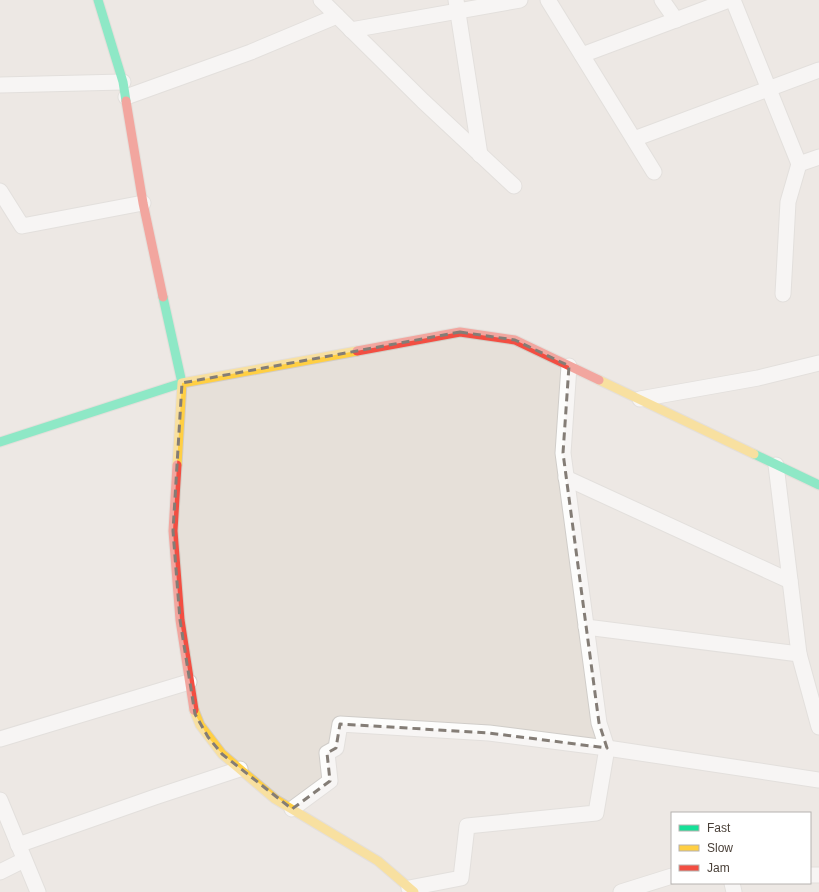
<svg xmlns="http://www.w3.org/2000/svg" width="819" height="892" font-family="Arial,sans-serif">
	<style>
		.residential { fill: #e6e0d9; fill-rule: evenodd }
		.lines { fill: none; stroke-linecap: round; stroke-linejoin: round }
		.street-casing { stroke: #d0cdc9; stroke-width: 17 }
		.fast-casing { stroke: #d3ccc4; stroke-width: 11 }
		.slow-casing { stroke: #d3ccc4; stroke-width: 11 }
		.jam-casing { stroke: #d3ccc4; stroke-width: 11 }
		.street { stroke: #fdfdfc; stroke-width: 15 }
		.fast { stroke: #16e098; stroke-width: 9 }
		.slow { stroke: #ffcf43; stroke-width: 9 }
		.jam { stroke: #f24e42; stroke-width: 9 }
		.marked { fill: none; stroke: #847d76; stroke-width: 3; stroke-dasharray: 8 5; stroke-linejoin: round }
	</style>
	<rect width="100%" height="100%" fill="#f2efec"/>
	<path class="residential" d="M0,0H819V892H0ZM672,813H810V883H672Z"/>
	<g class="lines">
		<g class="street-casing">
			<g id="street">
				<path d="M321,0L423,101L514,186"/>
				<path d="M456,0L480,155"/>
				<path d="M548,0L654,172"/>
				<path d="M662,0L676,20"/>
				<path d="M733,0L799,164L788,202L783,294"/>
				<path d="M351,30L520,0"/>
				<path d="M582,55L729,0"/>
				<path d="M0,85L123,82"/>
				<path d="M126,97L251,52L337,16"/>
				<path d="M634,139L819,70"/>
				<path d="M799,164L819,157"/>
				<path d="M0,191L22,226L143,203"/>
				<path d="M640,399L758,378L819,363"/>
				<path d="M776,465L799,654L819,727"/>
				<path d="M566,478L790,581"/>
				<path d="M586,627L799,654"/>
				<path d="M0,739L189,682"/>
				<path d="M0,800L38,892"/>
				<path d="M292,809L330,781L327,753L336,748L340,724L489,733L607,748L819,780"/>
				<path d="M18,845L155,797L240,769"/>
				<path d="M0,872L24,860"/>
				<path d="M810,875H819"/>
				<path d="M732,883L734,892"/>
				<path d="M409,888L461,878L467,826L596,813L607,748L599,723L563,453L569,366"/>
				<path d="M621,892L672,876"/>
			</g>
		</g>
		<g class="fast-casing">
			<g id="fast">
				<path d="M98,0L123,82L126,101"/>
				<path d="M0,442L182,383L163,297"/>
				<path d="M754,454L819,485"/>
			</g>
		</g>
		<g class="slow-casing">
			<g id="slow">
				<path d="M599,380L754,454"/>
				<path d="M177,465L182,383L357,351"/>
				<path d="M194,710L200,725L222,754L275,799L378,861L414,892"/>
			</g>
		</g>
		<g class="jam-casing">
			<g id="jam">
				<path d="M126,101L143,203L163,297"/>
				<path d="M357,351L460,332L515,340L599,380"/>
				<path d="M177,465L173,531L180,620L194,710"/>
			</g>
		</g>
		<use href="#street" class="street"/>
		<use href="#fast" class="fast"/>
		<use href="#slow" class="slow"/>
		<use href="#jam" class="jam"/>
	</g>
	<path d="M0 0H819V892H0ZM460,332L515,340L569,366L563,453L599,723L607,748L489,733L340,724L336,748L327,753L330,781L292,809L222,754L208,737L195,714L180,620L173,531L182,383Z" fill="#f2efec" fill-opacity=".55" fill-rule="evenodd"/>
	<path class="marked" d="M460,332L515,340L569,366L563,453L599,723L607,748L489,733L340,724L336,748L327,753L330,781L292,809L222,754L208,737L195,714L180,620L173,531L182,383Z"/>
	<rect x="671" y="812" width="140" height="72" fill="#ffffff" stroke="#b6b2af"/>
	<rect x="679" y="825" width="20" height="6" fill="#16e098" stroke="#b6b2af"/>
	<text x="707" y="832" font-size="12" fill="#493f37">Fast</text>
	<rect x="679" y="845" width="20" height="6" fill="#ffcf43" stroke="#b6b2af"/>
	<text x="707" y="852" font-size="12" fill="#493f37">Slow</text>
	<rect x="679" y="865" width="20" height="6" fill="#f24e42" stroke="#b6b2af"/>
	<text x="707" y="872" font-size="12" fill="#493f37">Jam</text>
</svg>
